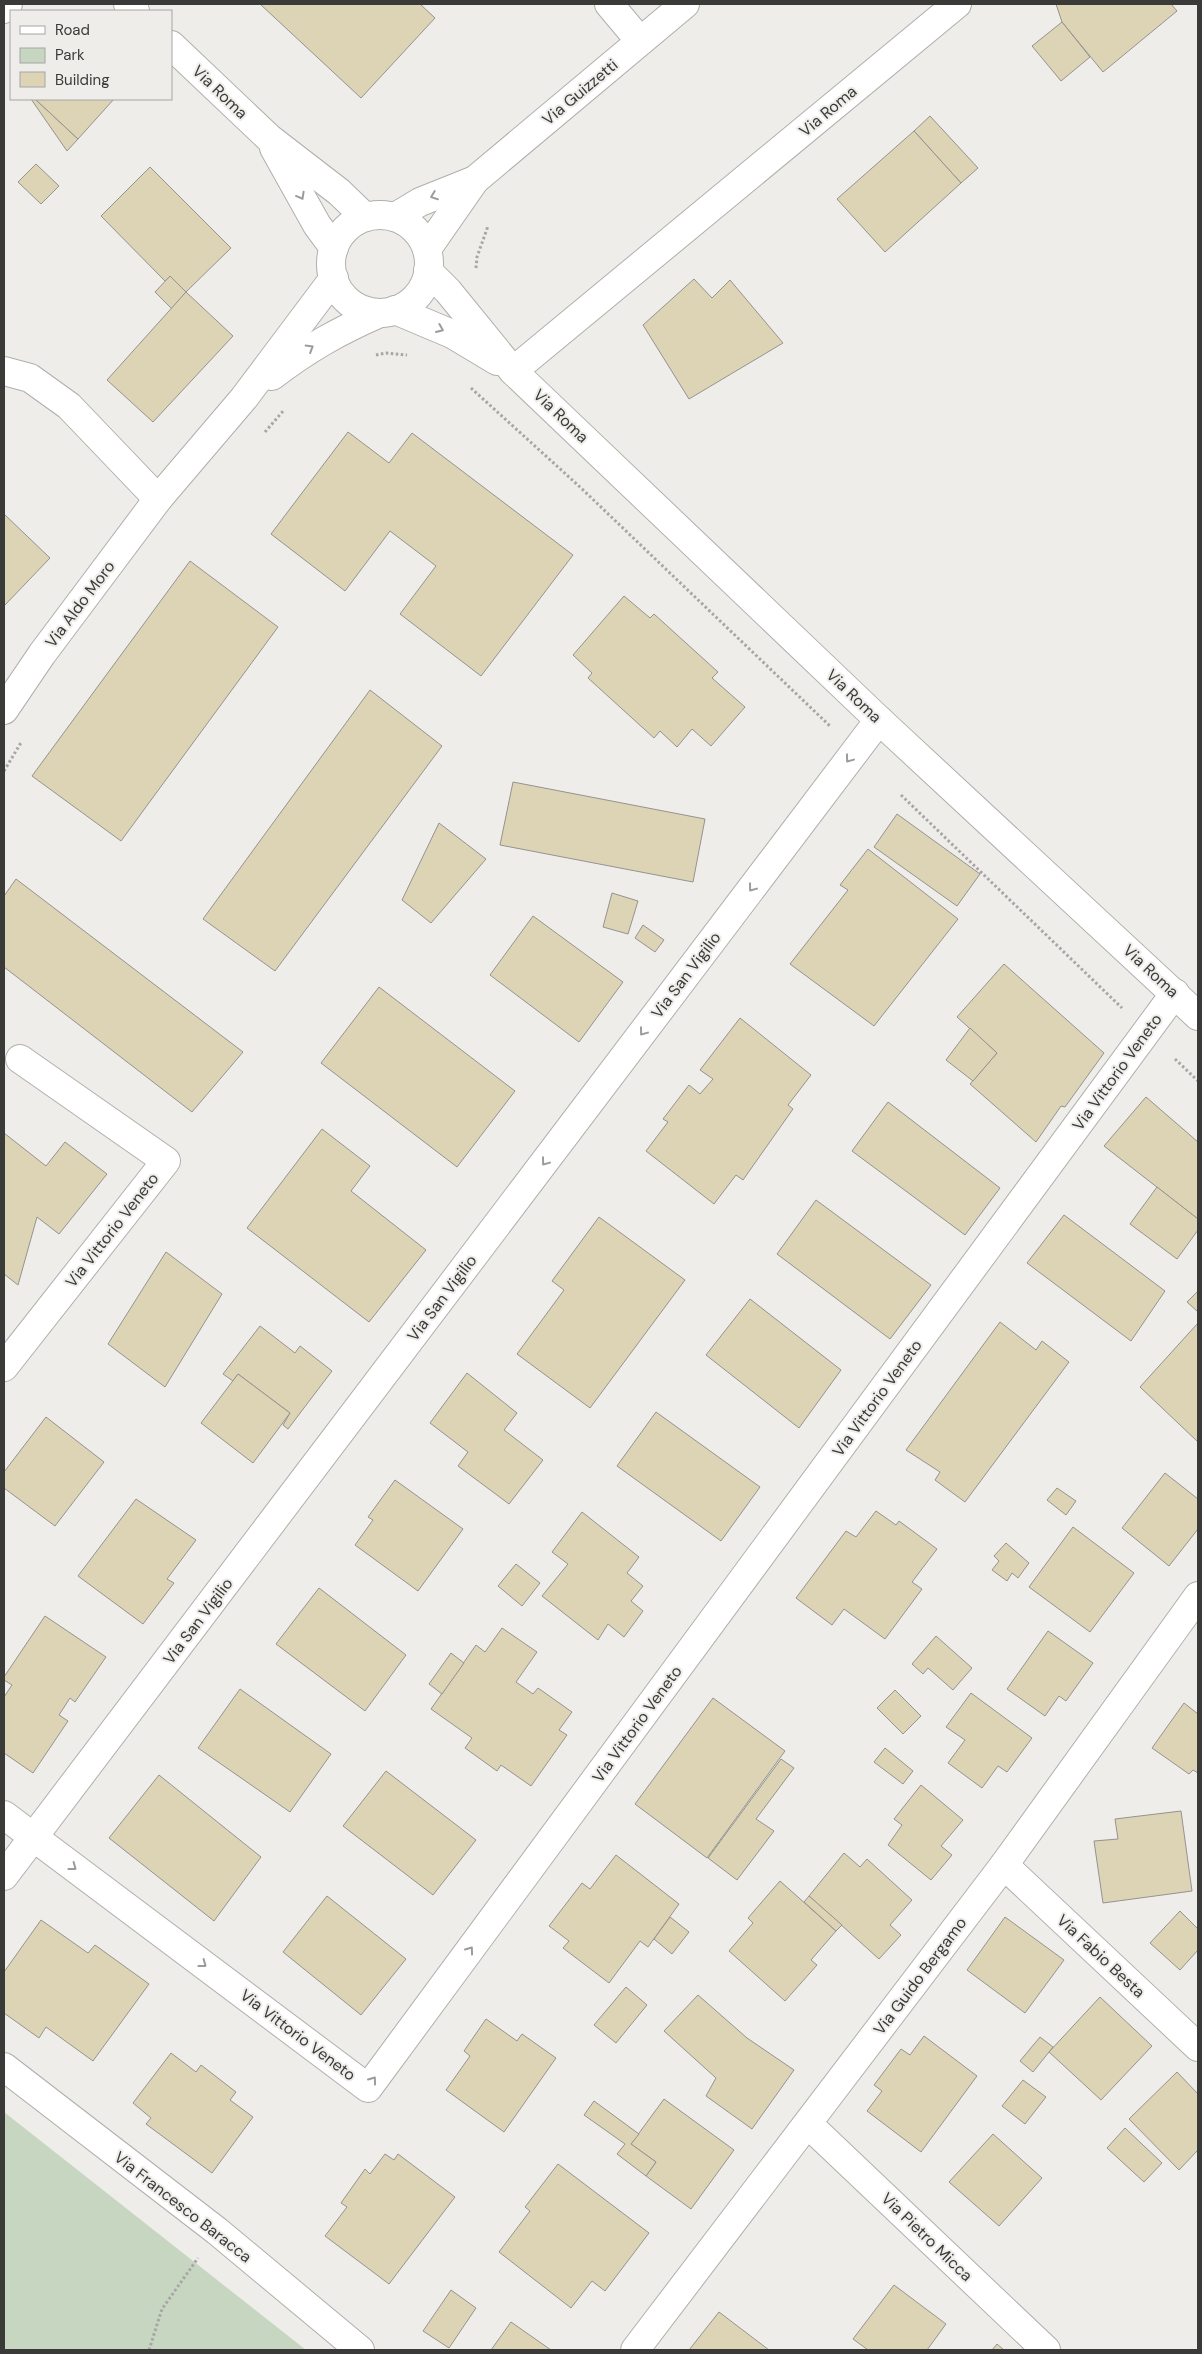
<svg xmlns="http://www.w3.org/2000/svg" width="1202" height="2354" font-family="'DM Sans',sans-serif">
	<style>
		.green { fill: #c6d6c1 }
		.building { fill: #ddd3b5; stroke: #949390 }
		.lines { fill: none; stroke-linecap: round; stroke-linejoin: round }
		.minor-casing { stroke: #b0afac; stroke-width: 30 }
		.path { stroke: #a7a6a4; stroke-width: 3; stroke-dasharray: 2.5 2.5; stroke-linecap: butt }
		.minor { stroke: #fff; stroke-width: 28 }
		.oneway { stroke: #9c9c9c }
		.labels { text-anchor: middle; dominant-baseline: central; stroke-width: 4; stroke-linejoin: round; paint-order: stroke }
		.street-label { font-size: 16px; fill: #3a3a39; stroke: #eeedea }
	</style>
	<rect width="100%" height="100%" fill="#eeedea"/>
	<path class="green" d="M4,2112L306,2350H4Z"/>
	<g class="building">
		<path d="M260,4H420L435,18L361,98Z"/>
		<path d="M1056,4H1171L1177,11L1103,72L1062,22Z"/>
		<path d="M1062,22L1090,57L1061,81L1032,46Z"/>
		<path d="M31,99H35L78,139L67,151Z"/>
		<path d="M35,99H114L78,139Z"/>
		<path d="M930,116L978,168L961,183L914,131Z"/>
		<path d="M914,131L961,183L885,252L837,199Z"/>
		<path d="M36,164L59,186L41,204L18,182Z"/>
		<path d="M150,167L231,248L186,292L170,276L165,281L101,216Z"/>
		<path d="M170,276L186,292L172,309L155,292Z"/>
		<path d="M694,279L712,298L730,280L783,343L689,399L643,325Z"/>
		<path d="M186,292L233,336L153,422L107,380Z"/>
		<path d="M348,432L389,463L412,433L573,555L481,676L400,614L436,566L390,531L345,591L271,534Z"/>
		<path d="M4,514L50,558L5,605L4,604Z"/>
		<path d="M190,561L278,627L121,841L32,776Z"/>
		<path d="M624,596L650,618L654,614L718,672L712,678L745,707L711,746L692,729L677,747L660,731L654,738L588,678L592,673L573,655Z"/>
		<path d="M370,690L442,746L275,971L203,919Z"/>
		<path d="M513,782L705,819L693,882L500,845Z"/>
		<path d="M897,814L980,874L957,906L874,847Z"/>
		<path d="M439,823L486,859L431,923L402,900Z"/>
		<path d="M868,849L958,919L874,1026L790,964L848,890L840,885Z"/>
		<path d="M16,879L243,1052L192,1112L4,967V896Z"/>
		<path d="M612,893L638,901L628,934L603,927Z"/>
		<path d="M533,916L623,982L579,1042L490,975Z"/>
		<path d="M643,925L664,940L655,952L635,938Z"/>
		<path d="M1004,964L1104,1053L1065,1107L1061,1106L1036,1142L970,1084L997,1053L957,1017Z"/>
		<path d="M379,987L515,1091L457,1167L321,1063Z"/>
		<path d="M740,1018L811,1075L788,1105L793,1109L743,1180L736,1175L714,1204L646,1151L668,1122L663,1119L689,1085L700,1094L713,1079L700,1070Z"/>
		<path d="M970,1028L997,1053L973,1081L946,1060Z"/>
		<path d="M1146,1097L1198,1142V1219L1104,1146Z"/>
		<path d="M888,1102L1000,1188L965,1235L852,1151Z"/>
		<path d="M322,1129L370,1166L351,1191L426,1250L369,1322L247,1228Z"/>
		<path d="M4,1133L46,1166L65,1142L107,1174L59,1234L37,1217L18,1285L4,1274Z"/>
		<path d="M1157,1187L1198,1219V1230L1177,1259L1130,1224Z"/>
		<path d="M816,1200L931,1285L890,1339L777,1254Z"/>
		<path d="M1064,1215L1165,1291L1131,1341L1027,1263Z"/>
		<path d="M599,1217L685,1280L590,1408L517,1354L564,1290L552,1281Z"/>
		<path d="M166,1252L222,1294L165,1387L108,1344Z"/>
		<path d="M1198,1291V1312L1187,1302Z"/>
		<path d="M750,1299L841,1370L799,1428L706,1355Z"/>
		<path d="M1000,1322L1036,1350L1042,1341L1069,1362L965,1502L935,1480L940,1472L906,1450Z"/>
		<path d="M1198,1323V1442L1140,1387Z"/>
		<path d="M260,1326L295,1353L300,1346L332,1371L288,1429L283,1425L290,1413L238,1374L233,1381L223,1374Z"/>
		<path d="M467,1373L517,1413L504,1430L543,1460L509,1504L458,1466L468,1452L430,1423Z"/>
		<path d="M238,1374L290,1413L253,1463L201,1423Z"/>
		<path d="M656,1412L760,1487L721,1541L617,1466Z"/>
		<path d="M46,1417L104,1462L55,1526L4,1488V1472Z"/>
		<path d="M1165,1473L1198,1499V1529L1169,1566L1122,1528Z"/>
		<path d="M395,1480L463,1529L418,1591L355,1545L373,1520L368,1517Z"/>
		<path d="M1057,1488L1076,1501L1066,1515L1047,1500Z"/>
		<path d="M136,1499L196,1540L167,1579L174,1583L143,1624L78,1576Z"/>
		<path d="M876,1511L896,1525L899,1521L937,1549L912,1582L922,1589L885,1639L844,1609L832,1625L796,1598L846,1531L856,1537Z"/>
		<path d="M582,1512L639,1557L627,1573L643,1586L631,1601L643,1611L624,1637L608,1624L598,1640L542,1596L568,1564L552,1552Z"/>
		<path d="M1073,1527L1134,1573L1090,1632L1029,1587Z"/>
		<path d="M1006,1543L1029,1563L1018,1578L1012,1573L1007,1581L992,1570L999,1561L994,1556Z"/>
		<path d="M516,1564L540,1583L522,1606L498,1586Z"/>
		<path d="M319,1588L406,1655L365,1711L276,1644Z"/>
		<path d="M45,1616L106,1657L75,1702L70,1698L59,1715L68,1721L33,1773L4,1753V1697L12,1685L4,1680V1677Z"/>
		<path d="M502,1628L537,1652L516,1682L533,1694L538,1688L572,1712L559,1730L567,1735L531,1786L501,1765L497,1771L465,1748L472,1738L431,1709L476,1645L485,1652Z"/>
		<path d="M1048,1631L1093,1663L1066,1701L1059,1696L1045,1716L1007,1689Z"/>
		<path d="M936,1636L972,1668L953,1690L928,1668L923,1674L912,1664Z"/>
		<path d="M451,1653L464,1663L442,1694L429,1684Z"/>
		<path d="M240,1689L331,1754L290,1812L198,1748Z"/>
		<path d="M895,1690L921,1716L903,1734L877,1708Z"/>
		<path d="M971,1693L1032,1738L1007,1772L998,1766L982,1788L948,1763L965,1740L946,1727Z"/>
		<path d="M713,1698L785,1751L707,1858L635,1804Z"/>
		<path d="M1184,1703L1198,1714V1773L1193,1770L1189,1774L1152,1748Z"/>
		<path d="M885,1748L913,1771L903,1784L874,1762Z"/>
		<path d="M781,1759L794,1768L756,1819L774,1831L737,1880L708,1858Z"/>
		<path d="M386,1771L476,1840L433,1895L343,1826Z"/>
		<path d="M159,1775L261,1857L214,1921L109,1838Z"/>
		<path d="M921,1785L963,1820L941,1846L952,1855L931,1880L888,1845L902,1825L894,1819Z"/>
		<path d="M1181,1811L1192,1891L1103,1903L1094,1841L1118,1839L1115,1819Z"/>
		<path d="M844,1853L860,1867L867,1859L912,1900L890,1925L901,1935L879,1959L809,1896Z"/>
		<path d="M616,1855L679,1904L648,1947L640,1941L609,1983L563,1948L569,1941L549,1926L582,1883L590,1889Z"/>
		<path d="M780,1881L836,1931L811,1960L817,1965L785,2001L729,1951L753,1923L748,1918Z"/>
		<path d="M327,1896L406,1959L361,2015L283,1952Z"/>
		<path d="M809,1896L842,1925L836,1931L804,1902Z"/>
		<path d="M1180,1911L1198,1929V1950L1180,1970L1150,1943Z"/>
		<path d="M670,1917L689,1932L672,1954L654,1939Z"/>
		<path d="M1005,1917L1064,1960L1025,2013L967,1970Z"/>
		<path d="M41,1920L88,1953L95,1945L149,1984L93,2061L46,2027L39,2038L4,2013V1972Z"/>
		<path d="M626,1987L647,2005L616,2043L594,2025Z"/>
		<path d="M698,1995L747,2038L794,2070L752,2129L706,2096L716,2078L664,2031Z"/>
		<path d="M1100,1997L1152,2046L1101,2100L1049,2052Z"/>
		<path d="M486,2019L517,2041L522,2034L556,2058L504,2132L446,2090L470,2056L464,2051Z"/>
		<path d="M924,2036L977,2076L921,2152L867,2111L882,2091L874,2085L901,2049L910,2055Z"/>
		<path d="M1040,2037L1053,2047L1033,2072L1020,2061Z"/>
		<path d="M171,2053L196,2072L201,2065L236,2092L230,2100L253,2117L212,2173L146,2124L151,2118L133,2103Z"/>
		<path d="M1177,2072L1198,2094V2150L1179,2170L1129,2119Z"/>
		<path d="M1023,2080L1046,2097L1025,2124L1002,2106Z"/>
		<path d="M664,2099L734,2150L691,2209L646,2176L656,2162L631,2144Z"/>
		<path d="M594,2101L639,2134L631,2144L656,2162L646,2176L617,2154L625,2144L584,2115Z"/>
		<path d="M1125,2128L1162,2163L1144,2182L1107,2148Z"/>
		<path d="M993,2134L1042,2178L999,2226L949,2182Z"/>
		<path d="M385,2154L394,2160L398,2154L455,2197L389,2284L325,2236L347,2207L341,2203L365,2169L370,2174Z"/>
		<path d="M558,2164L649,2233L605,2291L592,2281L571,2308L499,2252L530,2211L525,2207Z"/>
		<path d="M894,2285L946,2324L927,2350H868L853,2339Z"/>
		<path d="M451,2290L476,2308L449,2348L423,2331Z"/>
		<path d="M719,2312L769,2350H689Z"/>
		<path d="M511,2322L551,2350H491Z"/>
		<path d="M997,2344L1004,2350H992Z"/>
	</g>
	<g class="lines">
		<g class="minor-casing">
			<g id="minor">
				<path d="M128,4L135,11"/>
				<path d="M609,4L640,41"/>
				<path d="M4,9L8,4"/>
				<path d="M171,45L269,138L339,192L365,217"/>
				<path d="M274,148L317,225L334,248"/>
				<circle cx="380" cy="264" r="49"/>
				<path d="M395,217L420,202L475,180L685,4"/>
				<path d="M427,249L475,180"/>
				<path d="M428,271L448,291L513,371L879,720L1198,1016"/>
				<path d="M395,310L452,334L497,361"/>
				<path d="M4,371L30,378L69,406L158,499"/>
				<path d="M513,371L957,4"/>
				<path d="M272,376C308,348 339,331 380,313"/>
				<path d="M4,710L42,654L158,499L244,398L334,278"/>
				<path d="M4,1367L166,1161L20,1059"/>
				<path d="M4,1815L368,2088L1175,993"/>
				<path d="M1004,1865L1198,2047"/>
				<path d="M4,1876L879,720"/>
				<path d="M4,2067L217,2231L360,2350"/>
				<path d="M808,2124L1046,2350"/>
				<path d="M635,2350L1004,1865L1198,1596"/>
			</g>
		</g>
		<g class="path">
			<path d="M476,268L477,257L488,226"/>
			<path d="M376,355L386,353L407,355"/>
			<path d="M471,388L580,487L831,727"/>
			<path d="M265,432L284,410"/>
			<path d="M4,771L22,741"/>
			<path d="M901,795L1122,1008"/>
			<path d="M1175,1059L1198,1081"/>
			<path d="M149,2350L162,2309L198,2258"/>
		</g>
		<use href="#minor" class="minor"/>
	</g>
	<defs><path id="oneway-chevron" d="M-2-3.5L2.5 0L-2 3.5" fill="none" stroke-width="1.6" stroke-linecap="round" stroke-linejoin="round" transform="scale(1.25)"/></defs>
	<g class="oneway">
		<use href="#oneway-chevron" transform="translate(301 196) rotate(61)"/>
		<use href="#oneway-chevron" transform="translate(434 196) rotate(159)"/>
		<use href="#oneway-chevron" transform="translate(440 329) rotate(23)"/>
		<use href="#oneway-chevron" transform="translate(310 348) rotate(-31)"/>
		<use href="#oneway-chevron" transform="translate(849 759) rotate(127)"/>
		<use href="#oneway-chevron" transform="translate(752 888) rotate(127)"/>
		<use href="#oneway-chevron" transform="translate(643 1032) rotate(127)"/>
		<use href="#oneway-chevron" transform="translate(545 1162) rotate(127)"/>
		<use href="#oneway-chevron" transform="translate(73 1867) rotate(37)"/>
		<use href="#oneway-chevron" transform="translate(470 1950) rotate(-54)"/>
		<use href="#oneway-chevron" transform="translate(203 1964) rotate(37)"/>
		<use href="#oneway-chevron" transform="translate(373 2080) rotate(-54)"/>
	</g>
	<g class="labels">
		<g class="street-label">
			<text transform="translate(220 92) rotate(44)">Via Roma</text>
			<text transform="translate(580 92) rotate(-40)">Via Guizzetti</text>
			<text transform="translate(828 111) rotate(-40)">Via Roma</text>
			<text transform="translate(561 416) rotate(44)">Via Roma</text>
			<text transform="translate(80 604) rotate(-53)">Via Aldo Moro</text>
			<text transform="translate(854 696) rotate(44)">Via Roma</text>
			<text transform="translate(1151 971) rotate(43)">Via Roma</text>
			<text transform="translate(686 975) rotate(-53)">Via San Vigilio</text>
			<text transform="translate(1117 1072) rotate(-54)">Via Vittorio Veneto</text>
			<text transform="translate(112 1230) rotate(-52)">Via Vittorio Veneto</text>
			<text transform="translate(442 1298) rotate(-53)">Via San Vigilio</text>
			<text transform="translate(877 1398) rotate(-54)">Via Vittorio Veneto</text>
			<text transform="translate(198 1621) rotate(-53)">Via San Vigilio</text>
			<text transform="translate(637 1724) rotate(-54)">Via Vittorio Veneto</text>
			<text transform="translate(1101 1956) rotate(43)">Via Fabio Besta</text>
			<text transform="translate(920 1976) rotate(-53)">Via Guido Bergamo</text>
			<text transform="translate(298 2035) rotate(37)">Via Vittorio Veneto</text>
			<text transform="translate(183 2207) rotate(38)">Via Francesco Baracca</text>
			<text transform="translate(927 2237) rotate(44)">Via Pietro Micca</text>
		</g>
	</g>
	<rect width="1202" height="2354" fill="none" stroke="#3a3a39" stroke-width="10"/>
	<rect x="10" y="10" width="162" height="90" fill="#eeedea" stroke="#a6a5a3"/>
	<rect x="20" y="26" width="25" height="8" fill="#ffffff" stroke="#a6a5a3"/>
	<text x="55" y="35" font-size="15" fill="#3a3a39">Road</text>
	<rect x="20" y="48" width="25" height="15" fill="#c6d6c1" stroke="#a6a5a3"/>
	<text x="55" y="60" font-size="15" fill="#3a3a39">Park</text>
	<rect x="20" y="72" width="25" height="15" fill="#ddd3b5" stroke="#a6a5a3"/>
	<text x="55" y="85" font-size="15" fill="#3a3a39">Building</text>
</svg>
